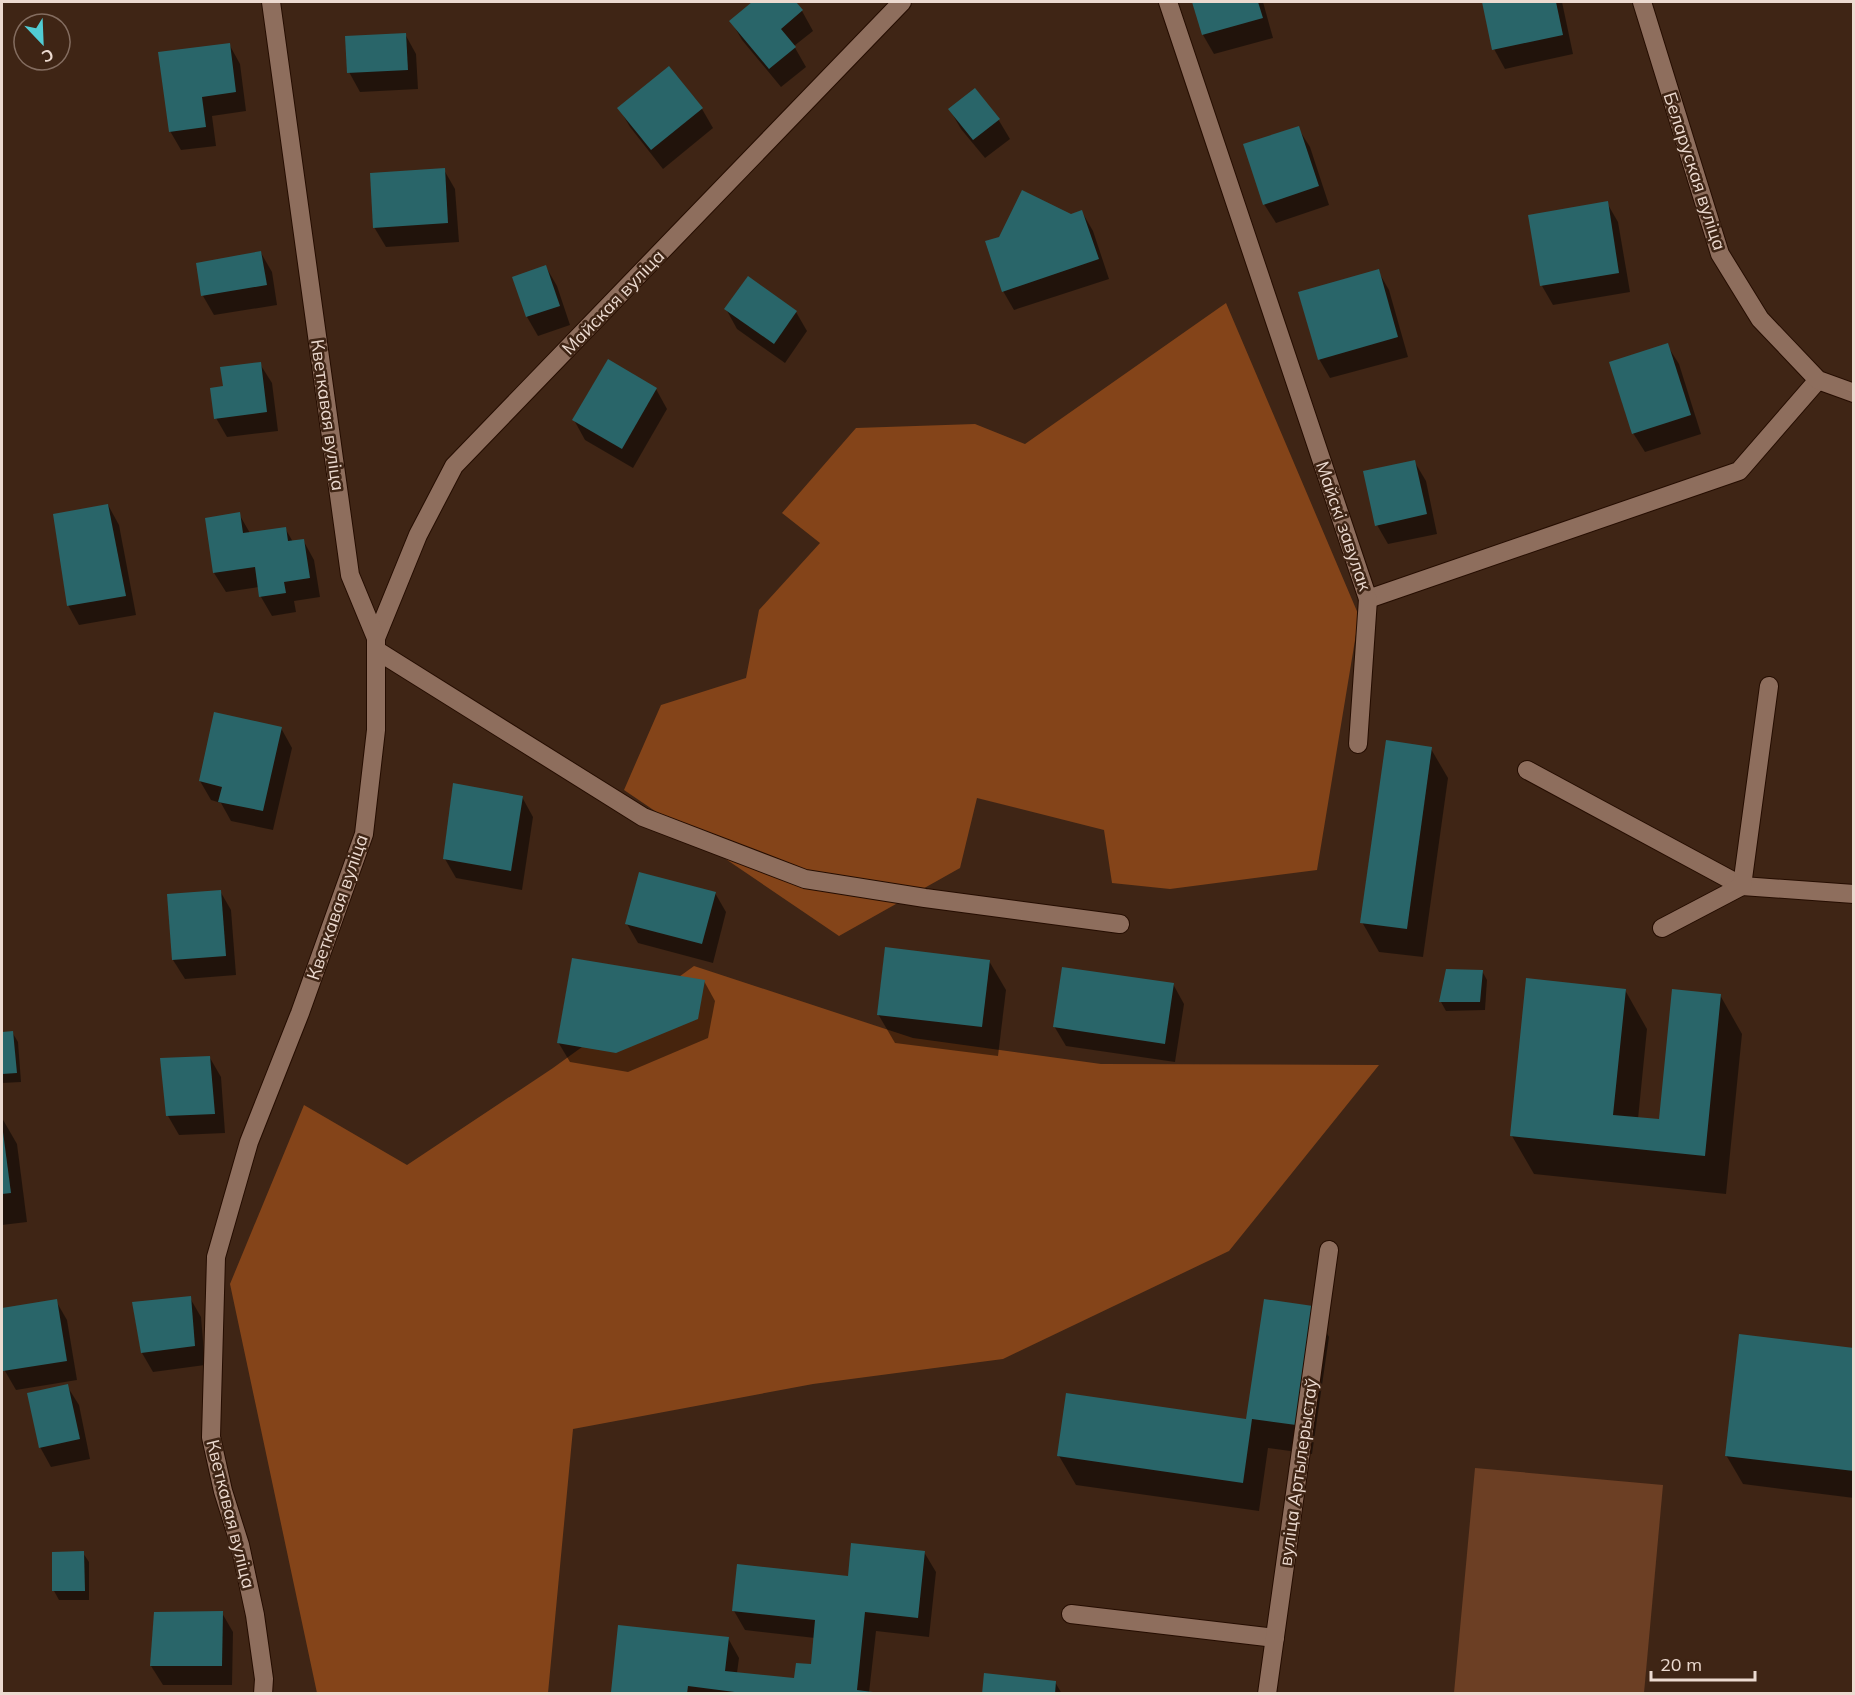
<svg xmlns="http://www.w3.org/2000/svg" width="1855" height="1695" font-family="Mulish,sans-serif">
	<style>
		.green { fill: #6c3f24 }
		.forest { fill: #844419 }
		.shadow { fill: #0007 }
		.building { fill: #296569 }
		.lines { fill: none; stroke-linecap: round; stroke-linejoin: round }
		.minor-casing { stroke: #250d01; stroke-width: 20 }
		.minor { stroke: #8e6e5d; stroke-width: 18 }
		.labels { text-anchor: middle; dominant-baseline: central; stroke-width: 5; stroke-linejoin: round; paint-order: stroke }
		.street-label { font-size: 18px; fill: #ecdad0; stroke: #3f2515 }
	</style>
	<rect width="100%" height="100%" fill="#3f2515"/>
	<path class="green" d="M1475,1468L1663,1485L1644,1693H1454Z"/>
	<g class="forest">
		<path d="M1226,303L1359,616L1317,870L1170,889L1112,883L1104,830L977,798L960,868L839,936L624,790L661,705L746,678L759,610L820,543L782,513L856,428L975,424L1025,444Z"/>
		<path d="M694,966L913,1038L1101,1064L1379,1065L1229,1251L1003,1359L813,1384L573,1429L548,1693H317L230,1284L304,1105L407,1165L553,1068Z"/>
	</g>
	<g class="shadow">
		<path d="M754,2H794L802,11L813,31L794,46L806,67L781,87L742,40L731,21Z"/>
		<path d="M1194,2H1263L1273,38L1214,54L1203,35Z"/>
		<path d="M1484,2H1562L1573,54L1505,69L1494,49Z"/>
		<path d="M405,34L416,54L418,89L360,92L349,72Z"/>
		<path d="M229,44L240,64L246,111L212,116L216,146L181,150L170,131Z"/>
		<path d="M668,68L702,109L713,128L663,169L630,127L619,108Z"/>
		<path d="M950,110L998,119L1010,139L985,158L961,129Z"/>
		<path d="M1298,128L1310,147L1329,205L1276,223L1264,204Z"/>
		<path d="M444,170L455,189L459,242L386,247L374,227Z"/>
		<path d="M1607,203L1618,222L1630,292L1553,305L1542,286Z"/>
		<path d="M1082,212L1093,231L1109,279L1014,310L1003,291L1070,215Z"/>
		<path d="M261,253L272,272L277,305L214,315L203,296Z"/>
		<path d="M546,267L557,286L570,325L538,336L527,317Z"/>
		<path d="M1378,271L1389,290L1408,357L1330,378L1319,359Z"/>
		<path d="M726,309L796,312L807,331L785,363L737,329Z"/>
		<path d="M1667,345L1679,364L1701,434L1645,452L1633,433Z"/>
		<path d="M260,364L272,383L278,431L227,437L216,418L225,387Z"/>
		<path d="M656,389L667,409L633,468L585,440L574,420Z"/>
		<path d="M1414,461L1426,481L1437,534L1388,544L1377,525Z"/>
		<path d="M108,505L119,525L136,615L79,625L68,605Z"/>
		<path d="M239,514L250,533L285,528L293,542L303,540L314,560L320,597L294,601L296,612L272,616L261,597L259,587L226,592L214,573L207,519Z"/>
		<path d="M281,728L292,748L273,830L231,821L221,803L211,800L200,781Z"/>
		<path d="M1431,749L1448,778L1423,957L1379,952L1362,922Z"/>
		<path d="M522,797L533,817L522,890L456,878L445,859Z"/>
		<path d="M220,891L231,910L236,975L185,979L173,960Z"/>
		<path d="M715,893L726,912L713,963L638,943L627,924Z"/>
		<path d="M989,961L1006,990L998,1056L895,1043L878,1014Z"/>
		<path d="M1482,971L1487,980L1485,1010L1446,1011L1441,1002Z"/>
		<path d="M704,981L715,1001L708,1038L628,1072L570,1062L558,1042Z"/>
		<path d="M1173,984L1184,1004L1175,1062L1066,1046L1054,1026Z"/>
		<path d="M1625,990L1647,1029L1638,1119L1660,1121L1720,995L1742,1034L1726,1194L1534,1174L1512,1136Z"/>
		<path d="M12,1032L18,1042L21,1082L2,1083V1033Z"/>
		<path d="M210,1058L221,1077L225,1133L179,1135L168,1116L162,1060Z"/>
		<path d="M2,1118L17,1144L27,1222L2,1225Z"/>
		<path d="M190,1298L201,1317L205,1365L153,1372L142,1353L134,1303Z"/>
		<path d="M56,1301L67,1320L77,1380L16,1390L5,1371L2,1352V1309Z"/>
		<path d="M1313,1308L1329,1337L1312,1454L1268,1448L1259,1511L1076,1485L1059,1456L1248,1420Z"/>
		<path d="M1854,1349V1498L1743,1484L1726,1455Z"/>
		<path d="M67,1386L79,1405L90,1459L51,1467L40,1447Z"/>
		<path d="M924,1552L936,1572L929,1637L876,1631L869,1693L874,1694H614L613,1692L620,1627L728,1638L739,1658L737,1673L796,1679L812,1666L815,1638L745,1630L734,1611L849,1577Z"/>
		<path d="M83,1553L89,1562V1600H59L54,1591Z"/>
		<path d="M222,1613L233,1632L232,1685H163L151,1666Z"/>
		<path d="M1055,1682L1062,1694H984Z"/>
	</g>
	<g class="building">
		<path d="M752,2H796L803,10L781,29L796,47L769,69L729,21Z"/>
		<path d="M1192,2H1258L1263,18L1202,35Z"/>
		<path d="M1482,2H1556L1563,35L1492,50Z"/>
		<path d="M406,33L408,70L347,73L345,36Z"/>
		<path d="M230,43L236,92L202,97L206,127L169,132L158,52Z"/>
		<path d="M669,66L703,108L651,150L617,108Z"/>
		<path d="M975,88L1000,119L973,140L948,109Z"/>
		<path d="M1299,126L1319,186L1263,205L1243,144Z"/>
		<path d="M445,168L448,223L373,228L370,173Z"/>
		<path d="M1022,190L1071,214L1082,210L1099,259L1002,292L985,241L999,237Z"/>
		<path d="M1608,201L1619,273L1540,286L1528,215Z"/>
		<path d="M261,251L267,285L201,296L196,263Z"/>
		<path d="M546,265L560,306L526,317L512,277Z"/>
		<path d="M1379,269L1398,337L1318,360L1298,292Z"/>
		<path d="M748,276L797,311L774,344L724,309Z"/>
		<path d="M1668,343L1691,415L1632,434L1609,362Z"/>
		<path d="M608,359L657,388L622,449L572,420Z"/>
		<path d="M261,362L267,412L214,419L210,388L223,386L220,367Z"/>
		<path d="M1415,460L1427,514L1375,526L1363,471Z"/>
		<path d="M108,504L126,596L67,606L53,514Z"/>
		<path d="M240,512L243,533L286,527L288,541L304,539L310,578L284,582L286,593L259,597L255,567L213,573L205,518Z"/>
		<path d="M214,712L282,727L263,811L218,802L222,787L199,781Z"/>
		<path d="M1386,740L1432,747L1407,929L1360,923Z"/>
		<path d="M453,783L523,796L511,871L443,859Z"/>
		<path d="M639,872L716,892L702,944L625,924Z"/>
		<path d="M221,890L226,956L172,960L167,894Z"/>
		<path d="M885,947L990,960L982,1027L877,1015Z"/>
		<path d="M572,958L705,980L698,1019L616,1053L557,1043Z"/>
		<path d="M1062,967L1174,983L1165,1044L1053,1027Z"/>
		<path d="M1446,969L1483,970L1480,1002H1439Z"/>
		<path d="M1526,978L1626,989L1613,1115L1659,1119L1672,989L1721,994L1705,1156L1510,1136Z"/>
		<path d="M13,1031L17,1073L2,1074V1032Z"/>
		<path d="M210,1056L215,1114L166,1116L160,1058Z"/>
		<path d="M2,1132H3L11,1193L2,1194Z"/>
		<path d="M191,1296L195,1346L141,1353L132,1302Z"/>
		<path d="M57,1299L67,1361L3,1371L2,1361V1308Z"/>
		<path d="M1264,1299L1313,1306L1296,1425L1252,1419L1243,1483L1057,1456L1066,1393L1246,1419Z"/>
		<path d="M1739,1334L1854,1348V1471L1725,1456Z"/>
		<path d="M68,1384L80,1439L39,1448L27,1393Z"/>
		<path d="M851,1543L925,1551L918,1618L865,1612L857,1690L873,1692V1694H750L688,1686L687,1694L611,1692L618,1625L729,1637L725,1671L794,1678L796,1663L811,1664L815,1620L732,1611L737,1564L848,1576Z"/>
		<path d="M84,1551L85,1591H52V1552Z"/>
		<path d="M223,1611L222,1666H150L154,1612Z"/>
		<path d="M984,1673L1056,1681L1055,1694H982Z"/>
	</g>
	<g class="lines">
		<g class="minor-casing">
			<g id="minor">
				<path d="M1168,2L1368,599L1739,471L1818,380"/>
				<path d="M1642,2L1720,254L1760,319L1818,380L1854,393"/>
				<path d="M376,638L418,535L454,466L902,2"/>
				<path d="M376,650L643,817L805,879L925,898L1120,924"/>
				<path d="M1358,744L1368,599"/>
				<path d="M1527,770L1742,886L1854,894"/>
				<path d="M1662,928L1742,886L1769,686"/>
				<path d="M1071,1614L1275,1638"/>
				<path d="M263,1694L264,1679L255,1615L240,1545L223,1491L211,1437L216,1257L249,1142L300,1013L364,834L376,730V638L350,575L271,2"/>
				<path d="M1267,1694L1329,1250"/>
			</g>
		</g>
		<use href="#minor" class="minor"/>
	</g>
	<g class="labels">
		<g class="street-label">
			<text transform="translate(1695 171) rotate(72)">Беларуская вуліца</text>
			<text transform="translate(613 302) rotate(-46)">Майская вуліца</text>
			<text transform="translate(328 415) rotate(82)">Кветкавая вуліца</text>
			<text transform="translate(1344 526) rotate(71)">Майскі завулак</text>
			<text transform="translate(337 907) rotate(-71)">Кветкавая вуліца</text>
			<text transform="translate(1298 1472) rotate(-82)">вуліца Артылерыстаў</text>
			<text transform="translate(231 1514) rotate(76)">Кветкавая вуліца</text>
		</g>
	</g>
	<rect width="1855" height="1695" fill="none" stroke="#ecdad0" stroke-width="6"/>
	<g transform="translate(42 42) rotate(157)"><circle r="28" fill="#3f2515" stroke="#846d60" stroke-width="1.5"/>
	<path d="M0-4.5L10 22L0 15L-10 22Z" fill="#51ccd3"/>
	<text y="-9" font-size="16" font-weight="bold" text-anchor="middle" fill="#ecdad0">С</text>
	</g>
	<path d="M1651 1671v9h104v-9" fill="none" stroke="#ecdad0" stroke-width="3"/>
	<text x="1660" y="1671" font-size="18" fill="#ecdad0" stroke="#3f2515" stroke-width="4.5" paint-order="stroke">20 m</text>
</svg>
